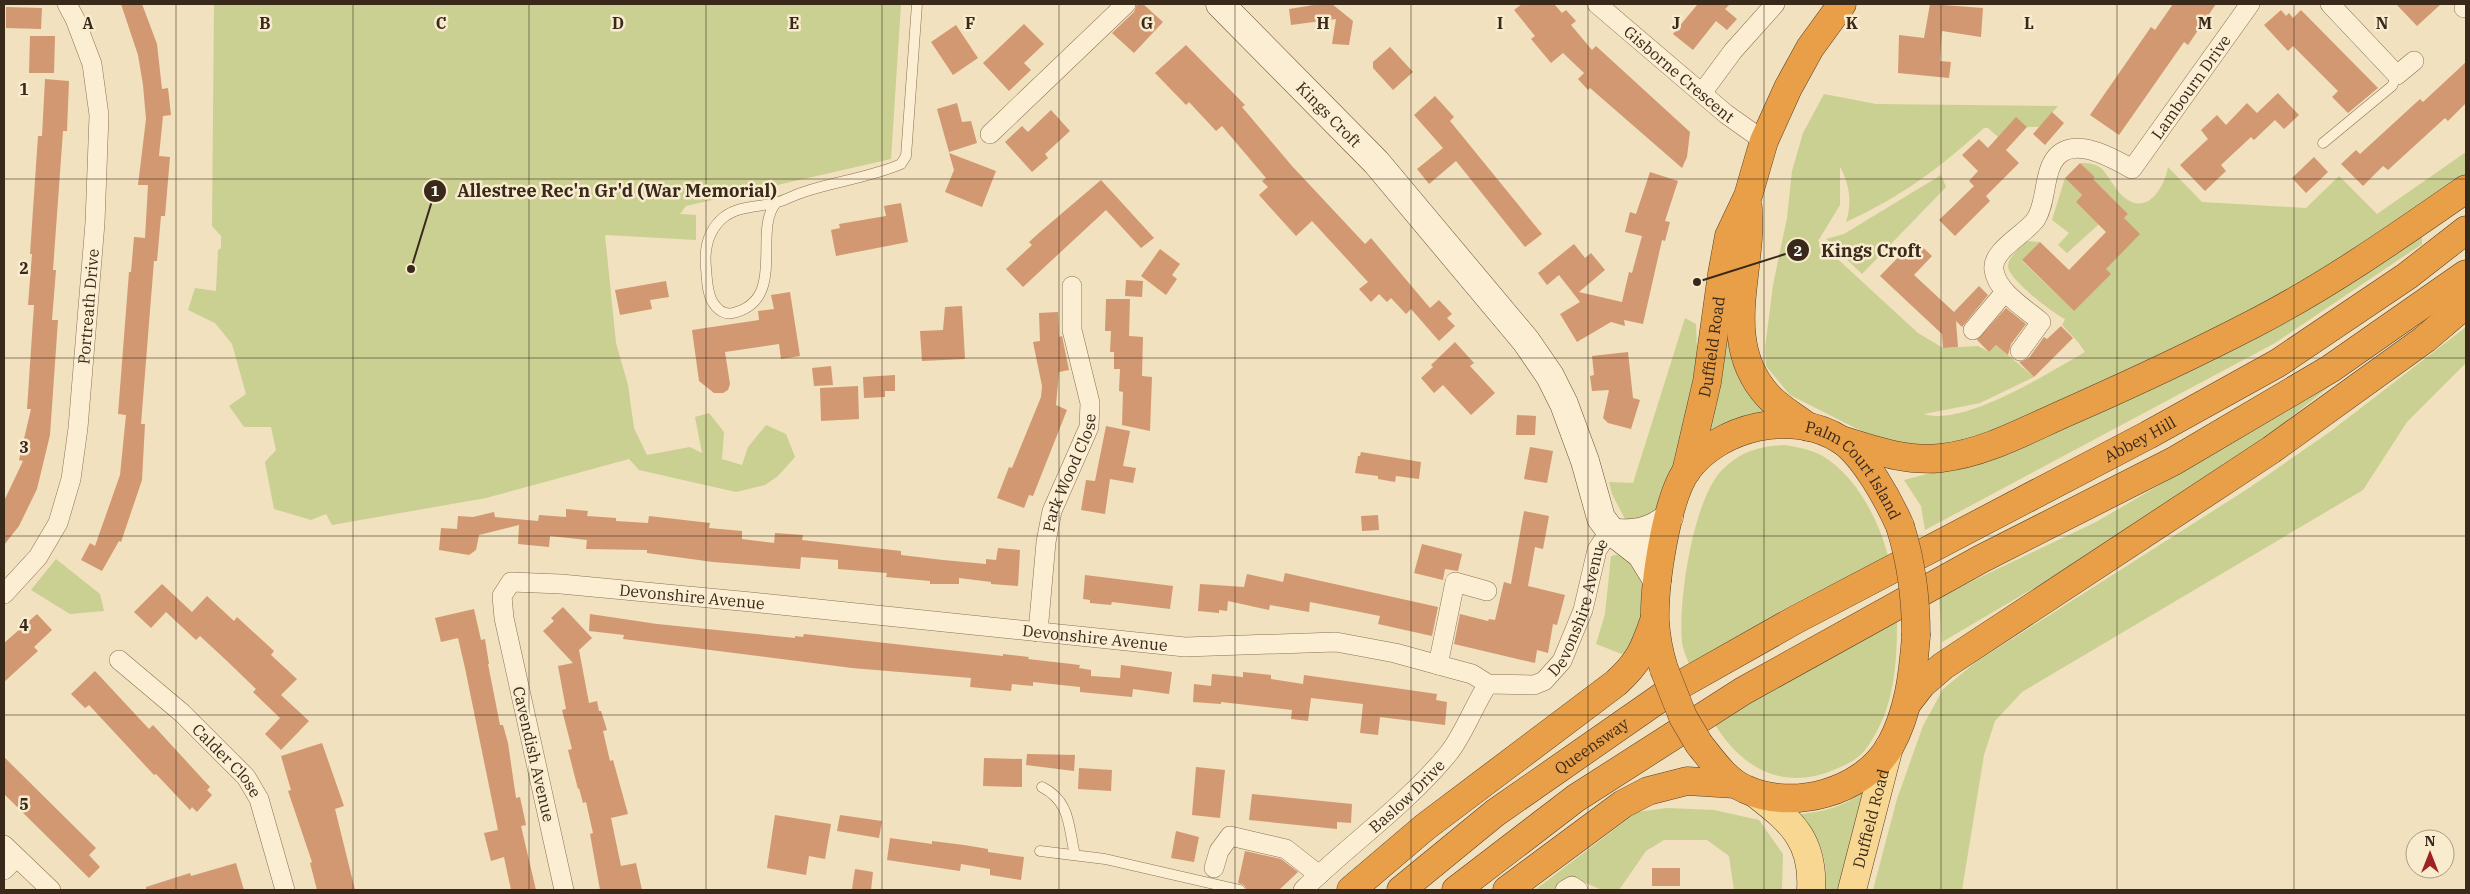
<svg xmlns="http://www.w3.org/2000/svg" width="2470" height="894" font-family="'IBM Plex Serif',serif">
	<style>
		.green { fill: #c9d091 }
		.building { fill: #d29871 }
		.lines { fill: none; stroke-linecap: round; stroke-linejoin: round }
		.lane-casing { stroke: #8b7155; stroke-width: 11 }
		.street-casing { stroke: #8b7155; stroke-width: 20 }
		.secondary-casing { stroke: #6d5239; stroke-width: 29 }
		.primary-casing { stroke: #583f2a; stroke-width: 29 }
		.highway-casing { stroke: #583f2a; stroke-width: 29 }
		.lane { stroke: #fbeed2; stroke-width: 10 }
		.street { stroke: #fbeed2; stroke-width: 19 }
		.secondary { stroke: #fbeed2; stroke-width: 28 }
		.primary { stroke: #f8d792; stroke-width: 28 }
		.highway { stroke: #e89f47; stroke-width: 28 }
		.highway-bridge-casing { stroke: #583f2a; stroke-width: 29; stroke-linecap: butt }
		.highway-bridge { stroke: #e89f47; stroke-width: 28 }
		.grid { fill: none; stroke: #39291b; stroke-width: 1; stroke-opacity: 0.55 }
		.labels { text-anchor: middle; dominant-baseline: central; stroke-width: 5; stroke-linejoin: round; paint-order: stroke }
		.street-label { font-size: 16px; fill: #39291b; stroke: #f8ebce }
		.grid-label { font-size: 16px; text-anchor: middle; font-weight: bold; fill: #39291b; stroke: #f8ebce; stroke-width: 5; stroke-linejoin: round; paint-order: stroke }
		.leader { fill: none; stroke: #39291b; stroke-width: 2 }
		.callout-dot { fill: #39291b; stroke: #f8ebce; stroke-width: 2 }
		.mark-label { font-size: 15px; text-anchor: middle; font-weight: bold; fill: #fff }
		.callout-label { font-size: 18px; text-anchor: middle; font-weight: bold; fill: #39291b; stroke: #f8ebce; stroke-width: 5; stroke-linejoin: round; paint-order: stroke }
	</style>
	<rect width="100%" height="100%" fill="#f1e1be"/>
	<g class="green">
		<path d="M214,4H901L891,159L686,206L680,214L696,215V240L605,235L616,343L628,385L634,428L647,455L690,447L702,453L695,417L709,413L724,432L722,459L742,465L748,447L766,425L786,434L795,457L778,476L765,485L736,492L639,470L629,459L486,498L332,525L326,514L311,520L274,509L265,462L276,450L271,427H244L229,406L246,394L232,344L215,323L188,310L195,288L216,291L218,250L221,248V236L212,226Z"/>
		<path d="M1824,94L1876,104L2058,106L2039,127H2027L2016,118L1998,137L1988,128H1984C1938,169 1901,197 1846,222C1852,204 1850,184 1840,167V205L1818,241L1918,333L1943,348L1978,346L1989,352L1996,345L2034,377L1980,403L1924,414C1964,427 2050,372 2085,352L2078,342L2062,325L2065,319C2053,313 2008,279 2008,266C2008,257 2020,248 2026,241L2040,242L2022,261L2074,311L2106,269L2124,218L2128,214L2093,179L2095,177L2080,163L2075,164C2083,162 2094,163 2101,168C2109,175 2115,191 2125,198C2148,216 2165,186 2168,167L2202,202L2306,208L2339,176L2377,214L2466,152V179L2247,317L2011,427L1928,449L1891,446L1790,395L1766,366L1765,348L1773,285L1787,218L1792,171L1803,133Z"/>
		<path d="M1941,175L1946,187L1862,274L1826,239L1844,234Z"/>
		<path d="M2065,178L2082,195L2076,202L2099,224L2067,253L2058,245L2069,233L2052,220Z"/>
		<path d="M2422,232V244L2275,343L1925,530L1921,506L1904,480L1990,458Z"/>
		<path d="M1728,309L1774,413L1714,435L1707,431Z"/>
		<path d="M1685,318L1696,324L1698,370L1680,455L1657,515L1626,521L1612,494L1609,482L1633,483Z"/>
		<path d="M2466,327V363L2407,422L2363,490L2022,692L1995,721L1984,755L1962,890H1873L1897,799L1923,726L1943,689L1976,662L2249,488L2331,431Z"/>
		<path d="M2330,386L2244,455L2082,560L1942,642L1939,597L2096,522Z"/>
		<path d="M1784,445C1796,447 1810,449 1821,455C1855,474 1879,520 1888,556L1793,604L1689,664C1686,656 1683,650 1682,642C1678,601 1693,500 1722,470C1739,452 1760,446 1784,445Z"/>
		<path d="M1625,553L1646,581L1643,623L1627,656L1596,644L1605,614L1611,556Z"/>
		<path d="M56,559L100,594L104,611L70,614L31,590Z"/>
		<path d="M1897,622C1897,666 1894,709 1868,746C1859,760 1845,765 1831,771C1780,791 1739,766 1713,721Z"/>
		<path d="M1867,788L1843,890H1825C1828,856 1821,841 1801,814C1826,811 1848,806 1867,788Z"/>
		<path d="M1667,808L1714,810L1759,820L1783,854L1782,890H1734L1729,856L1707,840H1664L1646,851L1619,890H1602L1572,877L1554,890H1535L1637,812Z"/>
	</g>
	<g class="building">
		<path d="M121,4H142L157,44L162,89L168,88L171,115L163,116L159,156L170,157L165,216H161L157,261H154L149,323L141,424H145L142,480L121,542L119,541L102,571L81,560L90,543L95,546L120,475L126,415L118,414L129,272H131L134,237L145,238L148,185H138L146,119L143,85L138,55Z"/>
		<path d="M1137,4H1143L1163,22L1134,53L1112,33L1134,12Z"/>
		<path d="M1320,4H1332L1353,21L1349,45L1332,44L1336,19L1291,25L1289,9Z"/>
		<path d="M1522,4H1554L1562,13L1566,10L1576,21L1571,25L1592,50L1596,46L1690,132L1687,157L1682,168L1590,88L1588,90L1578,79L1584,73L1563,53L1551,63L1531,39L1535,36L1514,10Z"/>
		<path d="M1695,4H1730L1725,9L1737,19L1727,30L1716,21L1693,50L1673,34L1697,5Z"/>
		<path d="M1930,4L1983,8L1981,37L1942,31L1940,61L1951,62L1949,78L1898,73L1899,35L1924,38Z"/>
		<path d="M2173,4H2216L2188,45L2184,42L2119,135L2090,115L2151,27L2155,30Z"/>
		<path d="M2396,4H2441L2417,26Z"/>
		<path d="M6,7L42,8L41,29L6,28Z"/>
		<path d="M2281,10L2286,16L2289,13L2293,18L2301,10L2378,88L2348,113L2332,97L2338,91L2293,46L2288,51L2264,25Z"/>
		<path d="M1024,24L1044,44L1024,63L1031,70L1009,91L983,63Z"/>
		<path d="M956,25L978,58L953,75L931,42Z"/>
		<path d="M30,36H55L54,73H29Z"/>
		<path d="M1186,45L1245,105L1242,107L1292,166L1365,244L1371,238L1430,308L1439,300L1452,314L1447,318L1455,326L1439,341L1411,309L1406,314L1391,298L1387,302L1379,294L1371,302L1359,289L1368,282L1312,221L1296,236L1259,195L1268,187L1262,181L1266,178L1222,126L1216,131L1189,102L1186,105L1155,73Z"/>
		<path d="M1390,47L1413,72L1393,90L1373,68V62Z"/>
		<path d="M2466,62V103L2448,121L2445,118L2388,170L2383,166L2363,186L2341,164L2356,150L2360,154L2420,99L2423,102Z"/>
		<path d="M45,79L69,81L67,131H63L53,270H56L52,320H58L50,435L37,489L19,526L4,545V501L23,461L19,460L31,409H27L34,305H28L32,254H30L38,136H42Z"/>
		<path d="M2278,93L2299,115L2284,129L2275,120L2254,140L2251,137L2221,165L2226,171L2205,191L2180,165L2208,139L2201,130L2217,115L2226,125L2247,103L2257,113Z"/>
		<path d="M1435,96L1454,117L1450,121L1542,234L1525,247L1456,161L1429,184L1417,169L1443,148L1414,115Z"/>
		<path d="M957,103L962,122L971,121L977,143L949,152L937,109Z"/>
		<path d="M1051,110L1070,131L1045,154L1048,158L1032,172L1005,142L1022,126L1028,132Z"/>
		<path d="M2052,112L2064,123L2045,145L2033,134Z"/>
		<path d="M2016,117L2027,127L2006,150L2019,163L1986,196L1990,201L1955,236L1939,220L1974,186L1969,181L1978,171L1962,155L1979,139L1988,148Z"/>
		<path d="M949,153L996,171L982,207L945,192L954,170Z"/>
		<path d="M2314,157L2328,172L2306,193L2292,178Z"/>
		<path d="M2080,163L2095,177L2093,179L2128,214L2124,218L2140,234L2106,269L2111,274L2074,311L2022,260L2040,242L2069,270L2106,232L2076,202L2082,195L2065,178Z"/>
		<path d="M1650,172L1678,181L1665,221L1670,222L1665,241L1662,240L1643,324L1624,320L1625,326L1611,322L1577,342L1560,314L1580,302L1559,275L1547,285L1538,273L1574,244L1585,258L1591,253L1605,270L1579,292L1622,302L1629,272L1632,273L1642,236L1625,232L1630,212L1636,214Z"/>
		<path d="M1101,180L1154,238L1141,248L1106,210L1023,287L1006,269L1032,245L1029,242L1040,232Z"/>
		<path d="M901,203L908,242L836,256L831,230L840,228L839,224L886,216L884,206Z"/>
		<path d="M1915,240L1932,256L1914,275L1954,312L1979,286L1988,295L1962,327L1956,321L1958,347L1943,348L1942,334L1880,276Z"/>
		<path d="M1160,249L1180,264L1172,275L1177,279L1166,295L1141,276Z"/>
		<path d="M1126,280L1143,281L1142,297L1125,296Z"/>
		<path d="M666,281L669,297L650,300L652,309L620,315L615,290Z"/>
		<path d="M790,292L800,356L781,359L779,344L725,352L730,384L728,390L723,393H714L699,381L692,330L759,320L758,311L774,309L771,295Z"/>
		<path d="M1106,299H1130L1129,336L1143,337L1142,376L1152,377L1150,431L1122,425L1123,392L1119,391L1120,369H1114V352H1110L1111,331H1105Z"/>
		<path d="M962,306L965,359L922,361L920,331L943,330L945,307Z"/>
		<path d="M2006,308L2026,324L2011,344L2008,355L1996,345L1989,352L1977,340Z"/>
		<path d="M1058,312L1059,337L1062,336L1069,370L1059,372L1056,405L1067,410L1033,496L1029,495L1024,508L997,498L1009,467L1012,468L1041,397L1042,386L1033,342L1040,341L1039,313Z"/>
		<path d="M2061,326L2073,338L2034,377L2019,362L2029,358L2044,337L2047,339Z"/>
		<path d="M1455,342L1474,363L1470,366L1495,393L1471,415L1443,385L1434,393L1421,378L1433,367L1431,365Z"/>
		<path d="M1628,352L1633,398L1640,400L1631,429L1608,423L1603,418L1609,390L1592,391L1590,376L1594,375L1592,356Z"/>
		<path d="M831,366L833,385L814,386L812,368Z"/>
		<path d="M895,375V391H885V397L864,398L863,377Z"/>
		<path d="M858,386L859,419L821,421L820,388Z"/>
		<path d="M1517,415L1536,416L1535,435H1516Z"/>
		<path d="M1106,426L1130,431L1123,466L1136,468L1133,483L1110,479L1105,514L1081,510L1086,480L1095,481Z"/>
		<path d="M1530,447L1553,451L1547,483L1524,479Z"/>
		<path d="M1361,452L1421,462L1419,479L1396,476L1395,482L1378,479V476L1355,473L1358,456H1360Z"/>
		<path d="M566,509L588,511L587,516L616,518V521L648,523L649,516L710,523L709,528L742,531V539L774,543L775,533L803,535L802,540L901,551V555L943,560L986,564V559L996,560L998,548L1020,550L1018,586L991,584V582L959,578V584H930V581L886,577L887,573L838,569V560L801,557L800,569L713,562L647,553V550L586,549L587,540L550,536L549,547L518,544L519,525L479,535L476,550L469,555L439,550L441,528L457,529L458,516L473,517L494,512L495,517L538,521L539,515L566,517Z"/>
		<path d="M1524,511L1549,516L1543,549L1535,547L1528,586L1565,595L1557,625L1553,624L1548,653L1537,650L1535,663L1454,644L1460,614L1488,621L1489,619L1495,620L1504,582L1511,584Z"/>
		<path d="M1378,515L1379,530L1362,531L1361,516Z"/>
		<path d="M1422,544L1462,554L1458,571L1445,569L1443,580L1414,573Z"/>
		<path d="M1285,573L1438,607L1432,636L1378,624L1380,616L1310,602L1309,612L1270,605L1269,610L1228,601L1227,611L1219,610V613L1198,611L1200,584L1244,587L1247,574L1283,582Z"/>
		<path d="M1085,575L1173,586L1170,609L1112,602L1111,605L1090,603V600L1083,599Z"/>
		<path d="M162,584L192,612L207,596L234,621L237,617L274,651L271,655L297,679L281,695L309,721L281,750L265,734L280,718L253,692L256,689L227,661L200,636L196,640L166,612L151,628L134,612Z"/>
		<path d="M563,607L592,638L579,650L589,703L597,701L599,711H601L607,730L603,731L610,761L613,760L628,814L611,818L621,866L636,863L642,890H600L590,834L593,833L586,802L583,803L579,788L578,789L568,750L572,749L562,710L566,709L558,666L573,663L543,631L554,621L551,618Z"/>
		<path d="M474,609L481,640L485,639L489,664H488L500,725H503L508,743L516,798L520,797L526,825L521,826L536,890H511L504,857L491,861L484,833L498,830L465,668L458,638L441,642L435,618Z"/>
		<path d="M37,614L52,630L34,647L38,651L4,682V643Z"/>
		<path d="M590,614L657,624L795,638V636L803,637L804,634L1003,656V654L1029,657L1028,659L1080,665L1079,668L1091,670V676L1120,678L1121,665L1172,672L1169,694L1133,689L1132,697L1080,692V687L1033,682V686L1012,684L1011,691L970,687L971,678L852,668L623,639L624,635L589,631Z"/>
		<path d="M95,671L149,729L153,725L210,787L207,790L212,795L197,812L192,807L190,810L156,774L154,775L89,705L85,708L71,694Z"/>
		<path d="M1243,672L1271,675V679L1303,684L1304,675L1437,694L1436,700L1447,702L1445,725L1380,717L1378,735L1360,733L1363,704L1311,698L1308,721L1291,719L1292,710L1221,702V704L1193,702L1194,684L1211,686L1212,674L1243,677Z"/>
		<path d="M322,743L344,806L335,809L355,890H317L310,863L312,862L288,791L291,790L281,756Z"/>
		<path d="M1027,754L1075,755L1074,771L1026,765Z"/>
		<path d="M4,757L96,848L89,855L100,867L89,878L4,794Z"/>
		<path d="M984,758L1022,759V787L983,786Z"/>
		<path d="M1196,767L1225,770L1220,818L1192,815Z"/>
		<path d="M1079,768L1112,770L1111,791L1078,789Z"/>
		<path d="M1252,794L1352,804L1351,823L1337,822V829L1249,820Z"/>
		<path d="M775,815L831,824L825,859L809,856L806,875L767,868Z"/>
		<path d="M840,815L882,821L879,838L837,831Z"/>
		<path d="M1176,831L1199,837L1194,862L1171,858Z"/>
		<path d="M890,838L932,844V841L964,845L988,849V852L1024,857L1021,880L990,875V869L961,864L960,871L887,860Z"/>
		<path d="M1245,851L1281,859L1298,872L1279,890H1247L1244,885L1238,883Z"/>
		<path d="M236,863L244,890H146V887L190,873L191,876Z"/>
		<rect x="1652" y="868" width="28" height="18"/>
		<path d="M855,869L873,872L871,890L852,889Z"/>
	</g>
	<g class="lines">
		<g class="lane-casing">
			<g id="lane">
				<path d="M2323,143L2392,86L2397,75"/>
				<path d="M776,203C752,231 788,300 733,313C725,315 718,310 714,304C707,295 707,279 706,268C704,248 708,230 724,217C738,206 758,207 775,203C786,200 796,194 807,191C838,181 871,177 901,164L906,156L917,4"/>
				<path d="M1042,787C1071,802 1068,826 1075,855"/>
				<path d="M1040,851L1105,859L1240,890"/>
			</g>
		</g>
		<g class="street-casing">
			<g id="street">
				<path id="s1" d="M1597,4L1726,114L1764,141"/>
				<path d="M2330,4L2397,75L2414,61"/>
				<path d="M2464,8L2466,6"/>
				<path d="M1702,93L1733,51L1775,4"/>
				<path d="M990,134L1126,4"/>
				<path d="M1973,330L2005,292"/>
				<path id="s2" d="M2020,351L2041,322C2025,308 1997,292 1994,270C1991,250 2026,234 2036,219C2044,206 2044,189 2048,175C2059,128 2106,154 2132,169L2250,4"/>
				<path id="s3" d="M4,594L38,557L58,523L71,479L78,428L95,223L99,115L92,64L75,19L67,4"/>
				<path id="s4" d="M1038,632L1046,542L1052,511L1089,427L1090,403L1072,330V286"/>
				<path id="s5" d="M119,660L182,713L246,777L259,799L285,890"/>
				<path d="M1438,665L1455,582L1487,591"/>
				<path d="M4,845L51,890"/>
				<path d="M1214,868L1219,851L1230,836L1286,849L1319,875"/>
				<path d="M4,870L16,858"/>
				<path id="s6" d="M564,890L504,618L502,596L511,582L561,584L751,602L1185,647L1336,642L1395,653L1457,670L1472,674L1488,684L1534,685L1544,681L1562,661L1583,610L1597,550L1610,530"/>
				<path id="s7" d="M1303,890C1350,844 1406,805 1448,754C1463,736 1474,705 1488,684"/>
				<path d="M1565,890L1572,886L1578,890"/>
			</g>
		</g>
		<g class="secondary-casing">
			<g id="secondary">
				<path id="s8" d="M1220,4L1376,162L1526,341L1550,376L1564,404L1585,461L1601,518L1610,530L1641,554L1657,580"/>
				<path d="M1616,533C1637,534 1653,531 1669,517"/>
			</g>
		</g>
		<g class="primary-casing">
			<g id="primary">
				<path d="M1756,794C1792,822 1814,841 1811,890"/>
				<path id="s9" d="M1852,890L1889,747"/>
			</g>
		</g>
		<g class="highway-casing">
			<g id="highway">
				<path d="M1748,208C1748,218 1749,228 1748,238C1744,293 1726,350 1768,396C1779,408 1795,417 1808,427"/>
				<path d="M1841,440C1874,450 1906,462 1941,458C1987,453 2030,428 2072,410C2133,383 2193,355 2253,324C2327,286 2397,237 2466,189"/>
				<path id="s10" d="M1686,472L1707,382L1722,274L1729,236L1748,196L1764,141L1788,88L1810,48L1842,4"/>
				<path id="s11" d="M1664,669C1659,653 1656,638 1655,621C1654,585 1666,500 1687,470C1720,426 1793,409 1841,440C1864,455 1889,501 1900,526"/>
				<path d="M1908,702L1922,684L1943,666L2271,450L2425,339L2466,304"/>
				<path d="M1699,744C1712,760 1726,781 1745,789C1792,811 1863,793 1890,746C1909,712 1913,674 1916,636"/>
				<path d="M1351,890L1425,827L1616,683C1639,662 1644,650 1654,621"/>
				<path id="s12" d="M1401,890L1495,813L1673,689L1795,620L2148,435L2278,363L2407,276L2466,230"/>
				<path d="M1456,890L1576,798L1743,691L1981,559L2174,461L2330,369L2466,274"/>
				<path d="M1507,890L1623,804L1648,791L1687,781L1735,784"/>
			</g>
		</g>
		<use href="#lane" class="lane"/>
		<use href="#street" class="street"/>
		<use href="#secondary" class="secondary"/>
		<use href="#primary" class="primary"/>
		<use href="#highway" class="highway"/>
		<g class="highway-bridge-casing">
			<g id="highway-bridge">
				<path d="M1900,526C1912,564 1916,597 1916,636"/>
				<path d="M1664,669L1683,717L1699,744"/>
			</g>
		</g>
		<use href="#highway-bridge" class="highway-bridge"/>
	</g>
	<path class="grid" d="M176,4V890M353,4V890M529,4V890M706,4V890M882,4V890M1059,4V890M1235,4V890M1411,4V890M1588,4V890M1764,4V890M1941,4V890M2117,4V890M2294,4V890M4,179H2466M4,358H2466M4,536H2466M4,715H2466"/>
	<g class="labels">
		<g class="street-label">
			<text stroke="none"><textPath href="#s1" startOffset="108">Gisborne Crescent</textPath></text>
			<text stroke="none"><textPath href="#s2" startOffset="425">Lambourn Drive</textPath></text>
			<text stroke="none"><textPath href="#s8" startOffset="155">Kings Croft</textPath></text>
			<text stroke="none"><textPath href="#s3" startOffset="309">Portreath Drive</textPath></text>
			<text stroke="none"><textPath href="#s10" startOffset="128">Duffield Road</textPath></text>
			<text stroke="none"><textPath href="#s12" startOffset="868">Abbey Hill</textPath></text>
			<text stroke="none"><textPath href="#s4" startOffset="164">Park Wood Close</textPath></text>
			<text stroke="none"><textPath href="#s11" startOffset="405">Palm Court Island</textPath></text>
			<text stroke="none"><textPath href="#s6" startOffset="499">Devonshire Avenue</textPath></text>
			<text stroke="none"><textPath href="#s6" startOffset="1444">Devonshire Avenue</textPath></text>
			<text stroke="none"><textPath href="#s6" startOffset="904">Devonshire Avenue</textPath></text>
			<text stroke="none"><textPath href="#s12" startOffset="239">Queensway</textPath></text>
			<text transform="translate(534 754) rotate(77)">Cavendish Avenue</text>
			<text stroke="none"><textPath href="#s5" startOffset="148">Calder Close</textPath></text>
			<text stroke="none"><textPath href="#s7" startOffset="140">Baslow Drive</textPath></text>
			<text stroke="none"><textPath href="#s9" startOffset="74">Duffield Road</textPath></text>
		</g>
	</g>
	<g class="grid-label">
		<text x="88" y="29">A</text>
		<text x="265" y="29">B</text>
		<text x="441" y="29">C</text>
		<text x="618" y="29">D</text>
		<text x="794" y="29">E</text>
		<text x="970" y="29">F</text>
		<text x="1147" y="29">G</text>
		<text x="1323" y="29">H</text>
		<text x="1500" y="29">I</text>
		<text x="1676" y="29">J</text>
		<text x="1852" y="29">K</text>
		<text x="2029" y="29">L</text>
		<text x="2205" y="29">M</text>
		<text x="2382" y="29">N</text>
		<text x="24" y="95">1</text>
		<text x="24" y="274">2</text>
		<text x="24" y="453">3</text>
		<text x="24" y="631">4</text>
		<text x="24" y="810">5</text>
	</g>
	<path class="leader" d="M411 269L435 191M1697 282L1798 250"/>
	<g class="callout-dot">
		<circle cx="411" cy="269" r="5"/>
		<circle cx="1697" cy="282" r="5"/>
		<circle cx="435" cy="191" r="12"/>
		<circle cx="1798" cy="250" r="12"/>
	</g>
	<g class="mark-label">
		<text x="435" y="196">1</text>
		<text x="1798" y="256">2</text>
	</g>
	<g class="callout-label">
		<text x="617" y="197">Allestree Rec'n Gr'd (War Memorial)</text>
		<text x="1871" y="257">Kings Croft</text>
	</g>
	<rect width="2470" height="894" fill="none" stroke="#39291b" stroke-width="10"/>
	<g transform="translate(2430 854)"><circle r="24" fill="#f8ebce" stroke="#ac9d86"/>
	<path d="M0-4L9 19L0 12L-9 19Z" fill="#9f2123"/>
	<text y="-8" font-size="14" font-weight="bold" text-anchor="middle" fill="#39291b">N</text>
	</g>
</svg>
